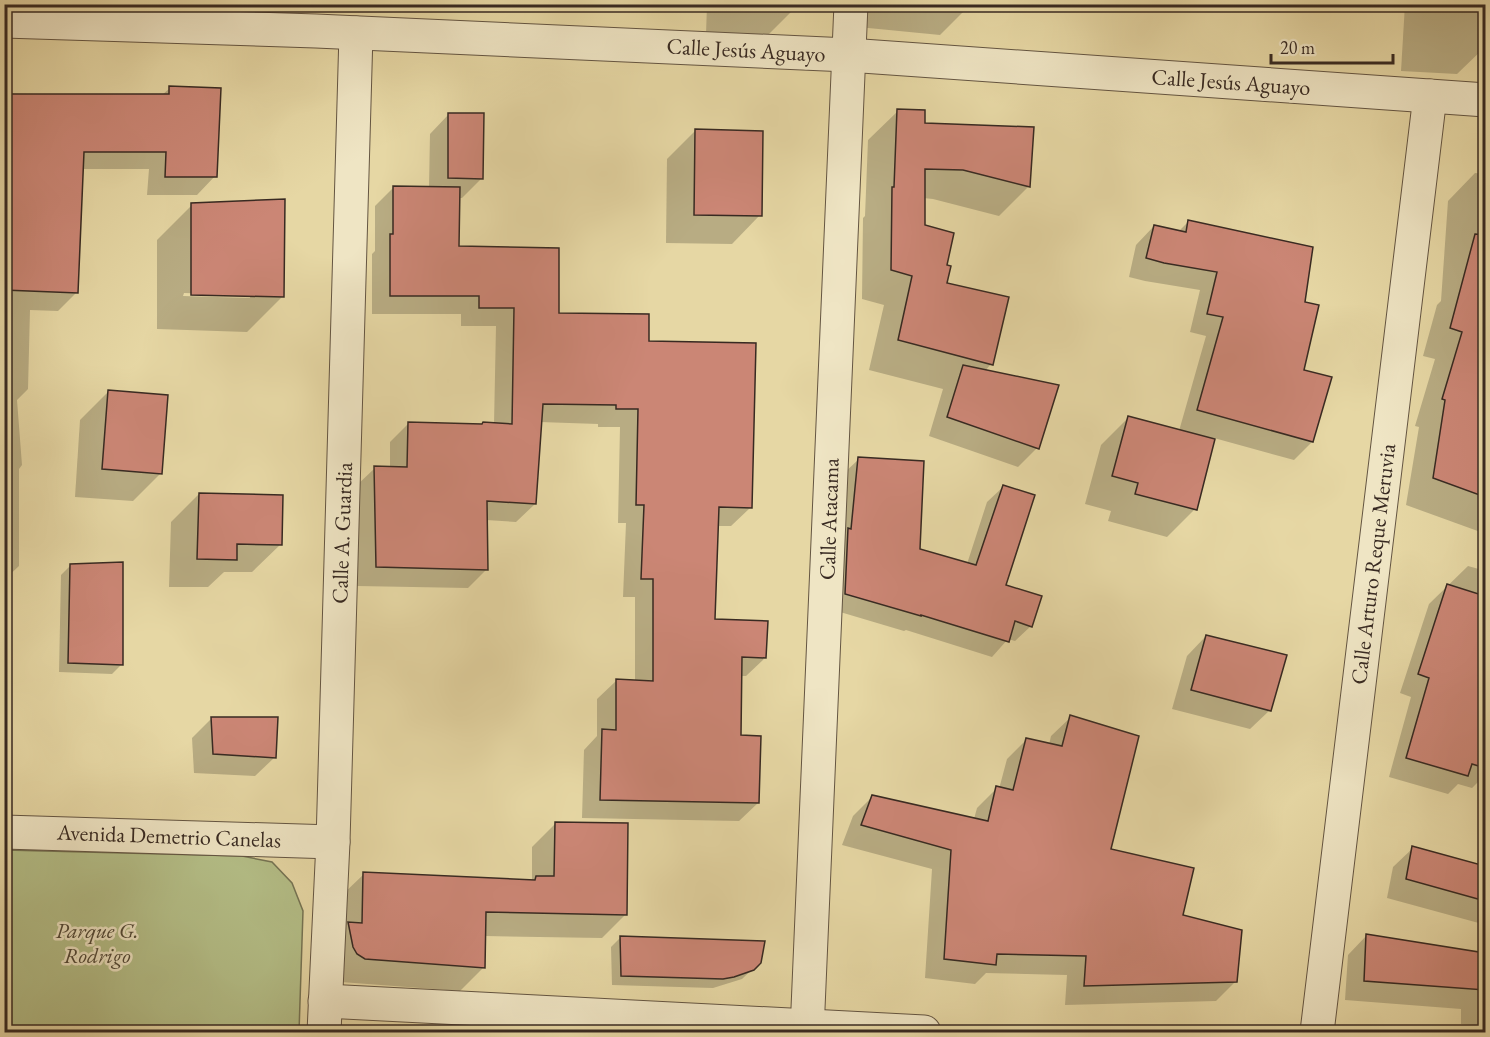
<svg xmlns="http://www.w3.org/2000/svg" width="1490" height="1037" font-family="'EB Garamond',serif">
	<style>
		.green { fill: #b4be87; stroke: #767454; stroke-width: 1.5 }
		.shadow { fill: #0003; fill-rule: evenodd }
		.building { fill: #cb8675; stroke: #382a22; stroke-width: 1.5 }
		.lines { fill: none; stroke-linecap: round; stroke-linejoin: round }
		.street-casing { stroke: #645542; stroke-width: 35 }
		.street { stroke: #efe5c4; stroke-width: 33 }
		.labels { text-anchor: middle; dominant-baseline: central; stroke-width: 5; stroke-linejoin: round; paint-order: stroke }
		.street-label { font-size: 22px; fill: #382a22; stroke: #efe5c4 }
		.park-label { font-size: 22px; font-style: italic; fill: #514836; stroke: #efe5c4 }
	</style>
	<rect width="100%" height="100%" fill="#e6d7a4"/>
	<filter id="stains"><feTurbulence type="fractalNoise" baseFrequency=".00333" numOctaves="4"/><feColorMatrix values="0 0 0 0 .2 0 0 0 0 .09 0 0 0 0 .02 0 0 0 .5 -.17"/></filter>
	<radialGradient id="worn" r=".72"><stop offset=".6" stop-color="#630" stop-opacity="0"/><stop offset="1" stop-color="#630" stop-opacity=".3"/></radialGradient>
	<g class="green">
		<path d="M5,850L242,856L272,862L292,883L303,911L299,1032H5Z"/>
		<path d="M364,1026L510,1032H364Z"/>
	</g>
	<g class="shadow">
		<path d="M504,4H578L573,10Z"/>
		<path d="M682,4H794V9L768,35L706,34L707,5Z"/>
		<path d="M859,4H968V7L940,35L858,27Z"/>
		<path d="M1405,4H1486V46L1457,74L1401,71Z"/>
		<path d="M170,88L215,176L197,195H147L149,169H82L76,293L58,311L30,310L28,389L17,400L22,465L19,469V566L4,580V93L34,94V95H162Z"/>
		<path d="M898,111L923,124L1032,129L1028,187L999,216L933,199L923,198V227L945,266V284L991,364L985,371L1037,448L1018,467L929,436L943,389L869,370L884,305L862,299L863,218L865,216L868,140Z"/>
		<path d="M449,114L481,179L462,198H458V247L557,315L647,342L750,508L731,526H717L713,620L765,658L746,676H740L739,737L758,803L739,821L582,818L584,750L597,736V699L616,681H635V597H623L626,523H618L620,427H598V424L540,422L535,504L516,522L486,520V570L468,588L357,586L356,486L375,468H390V442L409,423L481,425L494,424L496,326H461V314H372V254L375,251V206L394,187L429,188L430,134Z"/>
		<path d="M695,131L760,215L732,244L666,243L667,159Z"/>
		<path d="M1475,173L1486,174V534L1406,505L1419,427L1415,426L1435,359L1423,356L1437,305L1441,301L1448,201Z"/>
		<path d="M192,205L282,297L247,332L157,329V240ZM184,293L250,295V298L183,296Z"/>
		<path d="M1188,222L1304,303L1303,371L1312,442L1294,460L1214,438L1195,509L1167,537L1108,521L1111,511L1085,504L1101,445L1129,417L1179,431L1206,336L1190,332L1200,290L1145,281L1129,277L1136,245L1154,226L1178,232Z"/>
		<path d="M108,392L161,473L133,501L75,497L80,420Z"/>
		<path d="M859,459L919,550L967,564L987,502L1003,487L1004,586L1031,626L1015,641L1008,639L992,657L906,630L904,631L830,609L843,474Z"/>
		<path d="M199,494L281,544L252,572H224L208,587H169L171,522Z"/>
		<path d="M70,566L122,664L112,674L59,672L61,575Z"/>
		<path d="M1468,566L1486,571V774L1472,788L1458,784L1448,794L1389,777L1411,697L1400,693L1429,604Z"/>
		<path d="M1206,636L1270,710L1250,729L1172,709L1187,656Z"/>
		<path d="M1071,717L1109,850L1181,916L1236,981L1216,1001L1065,1005L1067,975L986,973L975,984L925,978L932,869L842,845L853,816L873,796L974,819L977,808L997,788L999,789L1007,759L1026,740L1049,745L1051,736Z"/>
		<path d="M212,718L275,757L255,776L194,773L192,738Z"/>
		<path d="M4,723L6,750L4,751Z"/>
		<path d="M555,824L625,915L602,938L485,936L484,967L460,991L341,982L340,897L364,874L532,881V847Z"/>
		<path d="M1413,848L1486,867V925L1387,898L1393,867Z"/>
		<path d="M1367,935L1486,955V1026L1461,1024V1009L1345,1000L1348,955Z"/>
		<path d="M621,937L760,962L742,979L713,988L612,985L611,947Z"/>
	</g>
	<g class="building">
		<path d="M169,86L221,88L217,177H165L166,152H84L78,293L4,290V94H169Z"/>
		<path d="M897,109L925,110V123L1034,127L1030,187L963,170L925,169V225L954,233L947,265L951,266L947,283L1009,297L993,365L898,340L912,276L891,270L892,187H894Z"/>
		<path d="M448,113H484L483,179L448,178Z"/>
		<path d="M695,129L763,131L762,216L694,215Z"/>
		<path d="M393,186L460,187L459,246L559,248V313L649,314V341L756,343L752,508L719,507L715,619L768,621L766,658L742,657L741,735L761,736L759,803L600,800L602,729L616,730V679L653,681V579H641L644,505H636L638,409H616V405L543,404L536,504L487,501L488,570L376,567L374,466L407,467L408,422L482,424L483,422L512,424L514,308H479V296H390V234H393Z"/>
		<path d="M285,199L284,297L191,295V203Z"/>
		<path d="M1188,220L1313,247L1305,302L1319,305L1304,370L1332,377L1313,442L1197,410L1223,317L1207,314L1217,272L1164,263L1146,258L1154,225L1186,232Z"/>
		<path d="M1475,234L1485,235V497L1433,478L1445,400L1442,399L1462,332L1450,328Z"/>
		<path d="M963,365L1059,385L1039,449L947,417Z"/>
		<path d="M108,390L168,395L162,474L102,469Z"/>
		<path d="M1128,416L1215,439L1197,510L1135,494L1138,483L1112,476Z"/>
		<path d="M858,457L924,461L920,549L976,565L1003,485L1035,495L1006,585L1042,596L1032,627L1015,621L1009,642L921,615V616L845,594L848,528L851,529Z"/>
		<path d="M199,493L283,495L282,545L237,544V560L197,559Z"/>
		<path d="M123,562V665L68,663L70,564Z"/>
		<path d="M1447,584L1485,596V768L1472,764L1468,776L1406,758L1429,678L1418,674Z"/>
		<path d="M1206,635L1287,655L1271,711L1191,690Z"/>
		<path d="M1070,715L1139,736L1111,849L1194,868L1183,915L1242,930L1237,982L1084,986L1086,956L997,954L996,965L944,959L951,850L861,825L872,795L988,821L996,786L1013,790L1026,738L1062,746Z"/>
		<path d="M211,717H278L276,758L213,754Z"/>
		<path d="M555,822L628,823L627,915L486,912L485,968L365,959L357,954L353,947L348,922L362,923L363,872L535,880L536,876H554Z"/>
		<path d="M1412,846L1485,866V901L1406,879Z"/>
		<path d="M1366,934L1485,953V990L1364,981Z"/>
		<path d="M620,936L765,941L761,963L754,970L734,977L723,979L621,976Z"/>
	</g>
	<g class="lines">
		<g class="street-casing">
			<g id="street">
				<path d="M4,21L316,31L848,55L1486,100"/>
				<path d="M4,832L333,842"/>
				<path d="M325,1001L924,1032"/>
				<path d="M324,1032L333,842L356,33"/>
				<path d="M807,1032L851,4"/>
				<path d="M1317,1032L1430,96"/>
			</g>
		</g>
		<use href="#street" class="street"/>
	</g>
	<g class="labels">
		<g class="street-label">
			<text transform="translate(746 50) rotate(3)">Calle Jesús Aguayo</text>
			<text transform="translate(1231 82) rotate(4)">Calle Jesús Aguayo</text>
			<text transform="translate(829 519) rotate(-88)">Calle Atacama</text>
			<text transform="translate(342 533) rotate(-88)">Calle A. Guardia</text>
			<text transform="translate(1373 564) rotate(-83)">Calle Arturo Reque Meruvia</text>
			<text transform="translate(169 836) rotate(2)">Avenida Demetrio Canelas</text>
		</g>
		<g class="park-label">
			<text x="97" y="930">Parque G.<tspan x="97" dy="25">Rodrigo</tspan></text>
		</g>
	</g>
	<rect width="1490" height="1037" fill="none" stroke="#e6d7a4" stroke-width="24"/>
	<rect x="6" y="6" width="1478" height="1025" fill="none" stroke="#382a22" stroke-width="3"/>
	<rect x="12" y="12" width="1466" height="1013" fill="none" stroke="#382a22" stroke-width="1.5"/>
	<path d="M1271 54v9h122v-9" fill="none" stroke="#382a22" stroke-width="3"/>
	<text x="1280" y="54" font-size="18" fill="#382a22" stroke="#efe5c4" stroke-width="4.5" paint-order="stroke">20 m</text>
	<rect width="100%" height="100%" filter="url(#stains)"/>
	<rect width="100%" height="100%" fill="url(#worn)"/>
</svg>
